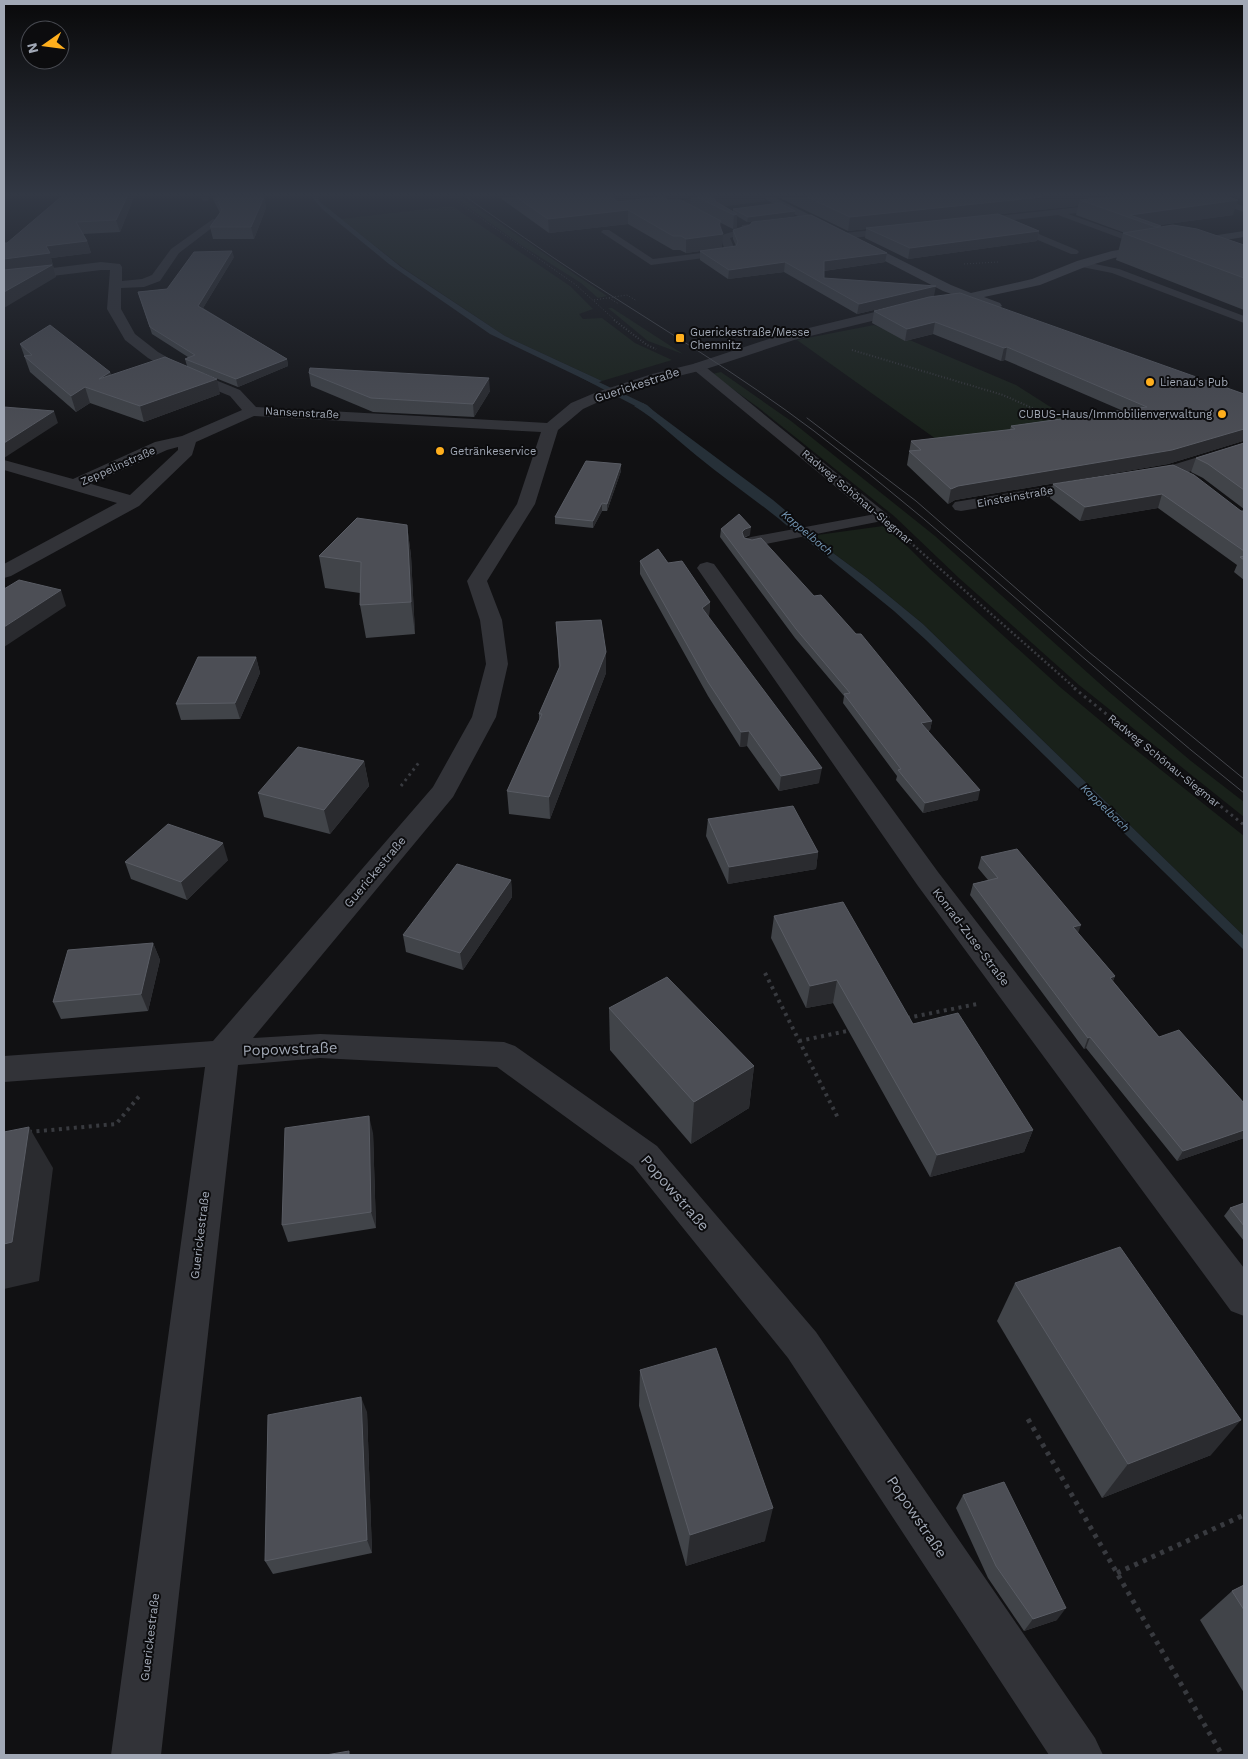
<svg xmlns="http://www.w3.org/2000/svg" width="1248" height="1759" font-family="'Work Sans',sans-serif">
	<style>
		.green { fill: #19211a }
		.water { fill: #263038 }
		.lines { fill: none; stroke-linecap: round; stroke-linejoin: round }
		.stream { fill: #263038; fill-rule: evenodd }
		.path-far5 { stroke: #383a3f; stroke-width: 1; stroke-dasharray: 1 2; stroke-linecap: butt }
		.path-far4 { stroke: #383a3f; stroke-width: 2; stroke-dasharray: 1 2; stroke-linecap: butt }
		.path-far3 { stroke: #383a3f; stroke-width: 2.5; stroke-dasharray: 2 2.5; stroke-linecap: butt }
		.path-far2 { stroke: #383a3f; stroke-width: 3; stroke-dasharray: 2.5 4; stroke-linecap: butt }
		.path-far1 { stroke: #383a3f; stroke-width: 4; stroke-dasharray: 3 4.5; stroke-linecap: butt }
		.path { stroke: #383a3f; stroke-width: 5; stroke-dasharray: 4 5.5; stroke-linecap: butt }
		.lane { fill: #323338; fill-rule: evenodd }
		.street { fill: #323338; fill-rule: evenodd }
		.secondary { fill: #404248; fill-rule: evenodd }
		.tram { stroke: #45474d; stroke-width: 1 }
		.rail { stroke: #45474d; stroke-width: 2; stroke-dasharray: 2.5 2; stroke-linecap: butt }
		.wall { fill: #414449; fill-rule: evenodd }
		.shaded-wall { fill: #2a2b2f }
		.building { fill: #4c4e55; stroke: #595c64 }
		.poi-dot { fill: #ffaf1d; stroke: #0c0c0e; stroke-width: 2 }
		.labels { text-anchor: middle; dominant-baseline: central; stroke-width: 4; stroke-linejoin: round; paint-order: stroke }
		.far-poi-label { font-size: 11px; fill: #a1a8b5; stroke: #0c0c0e; text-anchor: start }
		.far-street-label { font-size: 11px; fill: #a1a8b5; stroke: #0c0c0e }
		.far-water-label { font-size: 11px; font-style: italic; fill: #7497b4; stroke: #0c0c0e }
		.street-label { font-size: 12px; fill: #a1a8b5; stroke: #0c0c0e }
		.near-street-label { font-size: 15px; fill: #a1a8b5; stroke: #0c0c0e }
	</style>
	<rect width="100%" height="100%" fill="#111113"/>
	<g class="green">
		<path d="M454,197H461L607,296L598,298L581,283L521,245Z"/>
		<path d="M452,206L570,286L593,309L579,314L583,319L602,318L635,343L672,360L602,381L505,336L402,267L341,219Z"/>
		<path d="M608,308H612L683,354L648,341Z"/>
		<path d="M874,325L1016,385L1071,420L943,444L797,340Z"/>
		<path d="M721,372L791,421L935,536L1108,691L1191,761L1244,802V817L1079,685L959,578L894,516L759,408L712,374Z"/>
		<path d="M883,526L908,547L930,569L1060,687L1126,742L1244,836V936L923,624L867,578L810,536Z"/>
	</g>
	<g class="water">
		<path d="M312,197H317L319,201L401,267L505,336L602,381L594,384L490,334L389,264L322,209Z"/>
		<path d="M643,403L773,500L805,527L791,529C761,503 727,481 697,456C676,439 657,420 634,406Z"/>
		<path d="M810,536L867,578L923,624L1244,936V950L926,640L894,611L803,537Z"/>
	</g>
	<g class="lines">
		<path class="stream" d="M582,374L647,405L657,414L650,416L641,409L580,377L579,376Z"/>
		<g class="path-far5">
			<path d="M451,197L576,285L616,321"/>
			<path d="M964,264L998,262"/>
			<path d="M609,298L619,304"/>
			<path d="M594,300L627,295L637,301"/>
		</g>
		<g class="path-far4">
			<path d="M614,320L647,345L656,349"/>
			<path d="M852,350L1003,395L1061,421"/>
		</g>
		<path class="path-far3" d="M903,536L1076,689"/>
		<g class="path-far2">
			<path d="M1074,688L1244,825"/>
			<path d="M401,786L420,761"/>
		</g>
		<g class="path-far1">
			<path d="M765,973L839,1120"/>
			<path d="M907,1018L977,1004"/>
			<path d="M799,1041L852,1030"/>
			<path d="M29,1132L116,1124L141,1094"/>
		</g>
		<g class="path">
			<path d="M1028,1419L1222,1755"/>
			<path d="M1117,1573L1244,1515"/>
		</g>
		<g class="lane">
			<path d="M200,197H208L209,199L205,202Z"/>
			<path d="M710,197H736L732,200L656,209L652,206L656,203Z"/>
			<path d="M1199,197H1212L1244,206V212Z"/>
			<path d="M1108,204L1112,207L1111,209L1068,214L1153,244V248H1147L1058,215L979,224L974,221L979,218Z"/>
			<path d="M1010,222L1077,250L1079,252L1077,254H1071L1007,227L1005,225Z"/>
			<path d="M758,223L763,226L761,228L750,229L749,232L730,238L736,252L734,254L651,265L601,232L603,230H609L653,259L725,250L720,237L722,235L741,229L742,225Z"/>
			<path d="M895,228L900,231L898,233L843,239L838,236L843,233Z"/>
			<path d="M1081,261L1119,269L1244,316V323L1112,273L1077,266V262Z"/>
			<path d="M698,363L702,364L887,514L890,517L887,520L751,547L745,545L743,542L745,539L751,537L870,515L694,370L692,367L694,364Z"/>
		</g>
		<g class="street">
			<path d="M213,219L217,220L219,222L217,224L179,253L160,281L144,287L121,288V309L135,334L158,352L186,368L240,390L256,407L547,423L571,403L597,392L652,374L693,364L784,334L908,304L915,308L913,311L794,340L703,370L662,380L607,398L583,409L558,430L535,504L487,581L502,620L508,664L496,717L453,797L253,1038L320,1034L504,1042L515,1046L657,1146L816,1332L1095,1738L1103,1755H1049L788,1358L633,1166L497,1067L320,1058L238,1065L161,1755H111L205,1067L4,1082V1056L213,1041L433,787L472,717L486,664L480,620L467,581L517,504L541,432L254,416L196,442L192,455L139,506L11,576L4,578V564L117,503L4,470V460L73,479L155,442L182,436L242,410L230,396L176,374L148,358L125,340L107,309L110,270H101L4,282V274L101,262L120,264L122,267V281L142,279L152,275L171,249ZM178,447V450L130,495L91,484L167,450Z"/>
			<path d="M1244,443V453C1218,462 1162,485 1137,479L1134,475L1137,471L1169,466Z"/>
			<path d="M1088,480L1094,481L1097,485L1094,489L961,511L955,510L952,506L955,502L961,501Z"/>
			<path d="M707,562L714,564L938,872L1244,1268V1316L1231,1311L918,886L697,568L700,564Z"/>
		</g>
		<path class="secondary" d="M761,197H774L951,285L971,293L1032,279L1077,261L1112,251L1244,231V237L1114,258L1085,267L1040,285L984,297L1000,303L1002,306L995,310L943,291Z"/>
		<g class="tram">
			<path d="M466,197C505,224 544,252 584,278C661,328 740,375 814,431C964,544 1097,677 1244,793"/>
			<path d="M807,418L916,501L1089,652L1244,779"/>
		</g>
		<path class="rail" d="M1237,197L1244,199"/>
	</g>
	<g class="wall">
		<path d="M134,197L120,232L83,234L87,241L91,253L51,258L56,277L7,243Z"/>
		<path d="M212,197H264L266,208L254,239H213L210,227L220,213Z"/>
		<path d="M499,197H765V201L724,206L733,212V209L795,211L794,216L747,222L737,216V228L733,229L721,223L722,248L736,246L733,239V230L887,253L885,262L824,271V278L934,296L1244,394V442L1243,441L1168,464L955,500L948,504L907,465L911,441L1010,430L1011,426L1121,410L1005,360L1001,361L933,334L905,341L872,323L874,311L916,300L857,314L784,272L728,279L700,260V251L686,253L680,250H673L628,224L549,233ZM691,197L690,205L667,200Z"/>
		<path d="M778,197H1229L1233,215L1160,225L1161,227L1244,245V310L1116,260L1123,233H1125L1076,215L1078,206L1000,214L1039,231L1037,241L908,259L865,238L866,229L848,231Z"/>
		<path d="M234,257L203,308L287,359L288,366L238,387L203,373L220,394L144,422L90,403L76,412L30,372L20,344L110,372L111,375L187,366L185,359L188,357L152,334L138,292L167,289Z"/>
		<path d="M309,373L490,391L474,417L373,412L311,386Z"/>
		<path d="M1244,443V509L1203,478L1191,472L1196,458Z"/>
		<path d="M621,464V471L607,511H602L593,528L555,524V517Z"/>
		<path d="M1173,465L1241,511H1244V580L1234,572L1237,565L1158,508L1080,521L1050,498L1053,484Z"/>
		<path d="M407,525L411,556L415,634L366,638L360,605V593L325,588L319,556Z"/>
		<path d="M721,529L750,535L744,538L814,596L932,721L930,730L928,731L978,800L923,813L896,780L897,776L843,703L844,696L795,638L720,537Z"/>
		<path d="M640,561L668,563L710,602L709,616L708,617L819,783L779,791L747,746L740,747L708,696L640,574Z"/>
		<path d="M556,622L606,673L550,819L509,814L507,791L539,721V714L559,668Z"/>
		<path d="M256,657L260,673L240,719L181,720L176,704Z"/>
		<path d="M364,761L369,786L330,834L264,817L258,793Z"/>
		<path d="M708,819L818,852L816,869L728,884L706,836Z"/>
		<path d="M981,857L1078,933L1115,976L1113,981L1159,1037L1244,1103V1138L1177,1161L1086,1048L1084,1049L970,895L973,884L988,880L978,868Z"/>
		<path d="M228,860L187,900L131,879L125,862Z"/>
		<path d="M511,880L512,897L463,970L406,952L403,935Z"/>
		<path d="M774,916L913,1024L1033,1130L1024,1152L930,1177L833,1003L806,1008L771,938Z"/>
		<path d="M153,943L160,960L148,1011L61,1019L53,1002Z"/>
		<path d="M609,1008L754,1066L749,1108L691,1144L610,1050Z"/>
		<path d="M373,1133L376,1228L288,1242L282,1225Z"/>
		<path d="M1244,1203V1241L1224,1216L1230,1208Z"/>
		<path d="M1015,1283L1211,1455L1102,1498L997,1321Z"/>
		<path d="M640,1370L765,1541L686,1566L639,1406Z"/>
		<path d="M367,1412L372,1553L273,1574L265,1561Z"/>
		<path d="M963,1495L1057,1620L1024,1631L988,1578L956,1508Z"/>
		<path d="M1244,1585V1693L1200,1620L1232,1591Z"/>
	</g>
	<g class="shaded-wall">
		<path d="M127,197H134L120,232L116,220Z"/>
		<path d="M264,197L266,208L254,239L251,227Z"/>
		<path d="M613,197H691L618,205L613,208Z"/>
		<path d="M714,197H765V201L718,207L714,205Z"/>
		<path d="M1042,197H1161L1080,200L1078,206L867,228H866V229L848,231L850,217Z"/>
		<path d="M1238,200L1233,215L1153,226L1130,215Z"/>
		<path d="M628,210V224L549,233L548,219Z"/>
		<path d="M795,211L794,216L747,222L748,217Z"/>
		<path d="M737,214V228L733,229L734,215Z"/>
		<path d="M721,221V234H723L722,248L686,253V239L719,224Z"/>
		<path d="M1039,231L1037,241L908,259L910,248Z"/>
		<path d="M87,241L91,253L51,258L56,277L4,308V259L46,246Z"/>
		<path d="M232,251L234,257L200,313L198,306Z"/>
		<path d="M887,253L885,262L823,271L824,261Z"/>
		<path d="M785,262L784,272L728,279L729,270Z"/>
		<path d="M936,286L934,296L857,314L859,304Z"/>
		<path d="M935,322L933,334L905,341L907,329Z"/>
		<path d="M1007,347L1005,360L1001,361L1004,348Z"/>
		<path d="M287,359L288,366L238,387L236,379Z"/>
		<path d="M110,372L115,387L99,379Z"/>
		<path d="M489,378L490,391L474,417L473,404Z"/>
		<path d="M217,379L220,394L144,422L140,406Z"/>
		<path d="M85,387L90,403L76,412L71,396Z"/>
		<path d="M54,411L58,423L4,458V443Z"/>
		<path d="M1244,429V439L1243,441L1168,464L955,500L948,504L951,489L958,486Z"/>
		<path d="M621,464V471L607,511V504Z"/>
		<path d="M1162,494L1158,508L1080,521L1085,507Z"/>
		<path d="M602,503V511L593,528V521Z"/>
		<path d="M407,525L411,556L415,634L411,602Z"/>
		<path d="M751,527L750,535L744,537L741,541L742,532L745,529Z"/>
		<path d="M61,590L66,606L4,647V627Z"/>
		<path d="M710,602L709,616L701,622L702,608Z"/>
		<path d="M606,652V673L550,819L549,797Z"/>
		<path d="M256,657L260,673L240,719L235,703Z"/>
		<path d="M932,721L930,730L919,733L921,723Z"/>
		<path d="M749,731L747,746L740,747L741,732Z"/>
		<path d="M364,761L369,786L330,834L324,810Z"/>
		<path d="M822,768L819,783L779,791L781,776Z"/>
		<path d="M980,790L978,800L923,813L925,803Z"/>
		<path d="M223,843L228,860L187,900L181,882Z"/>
		<path d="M818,852L816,869L728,884L729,867Z"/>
		<path d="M511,880L512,897L463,970L460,953Z"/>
		<path d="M1081,925L1077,936L1073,927Z"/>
		<path d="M153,943L160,960L148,1011L141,994Z"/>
		<path d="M1115,976L1110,987V978Z"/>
		<path d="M837,980L833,1003L806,1008L810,986Z"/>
		<path d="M1090,1037L1086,1048L1084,1049L1088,1038Z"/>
		<path d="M754,1066L749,1108L691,1144L694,1102Z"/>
		<path d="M369,1116L373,1133L376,1228L371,1212Z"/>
		<path d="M29,1127L53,1168L39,1281L4,1289V1244Z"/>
		<path d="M1033,1130L1024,1152L930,1177L937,1155Z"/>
		<path d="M1244,1130V1138L1177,1161L1183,1151Z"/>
		<path d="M361,1397L367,1412L372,1553L367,1540Z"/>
		<path d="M1241,1420L1211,1455L1102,1498L1128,1464Z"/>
		<path d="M773,1508L765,1541L686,1566L690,1535Z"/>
		<path d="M1066,1608L1057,1620L1024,1631L1033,1619Z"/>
	</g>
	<g class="building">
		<path d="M61,197H127L116,220L76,222L87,241L46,246L50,253L4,259V243H7Z"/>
		<path d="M216,197H264L251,227H210L222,210Z"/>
		<path d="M516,197H613V198L618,202L659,197H665L667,200H681L721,221L719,224L723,234L686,239L681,236H673L628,210L548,219Z"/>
		<path d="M697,197H714L715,201L737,214L734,215Z"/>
		<path d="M807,197H1042L850,217Z"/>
		<path d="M1110,197H1229L1238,200L1130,215L1161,226L1156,227L1080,200Z"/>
		<path d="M780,203L795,211L748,217L733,209Z"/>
		<path d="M998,214L1039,231L910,248L866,228Z"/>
		<path d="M811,215L887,253L824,261V278L936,286L859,304L785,262L729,270L700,251L736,246L738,242L733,230L750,225L752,222Z"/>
		<path d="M1173,225L1197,229L1244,245V278L1123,233Z"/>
		<path d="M232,251L198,306L287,359L236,379L185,359L195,355L150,327L138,292L167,289L194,252Z"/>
		<path d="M52,265L4,292V270Z"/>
		<path d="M960,293L1244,394V429L1172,450L958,486L951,489L909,451L921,450L911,441L1015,429L1011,426L1147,407L1007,347L1004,348L935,322L907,329L874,311L929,297Z"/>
		<path d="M50,325L110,372L99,379L165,357L217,379L140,406L85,387L71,396L24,356L32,355L20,344Z"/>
		<path d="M310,368L489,378L473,404L371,398L309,373Z"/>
		<path d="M4,407L54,411L4,443Z"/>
		<path d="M1244,443V490L1208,464L1196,458Z"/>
		<path d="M586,461L621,464L607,504L602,503L593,521L555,517Z"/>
		<path d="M1173,465L1194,475L1241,511H1244V551L1162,494L1085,507L1053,484Z"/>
		<path d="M739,514L751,527L745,529L742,532L744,538L752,540L761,538L814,596L821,595L856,634H861L932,721L921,723L980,790L925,803L898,770L901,769L844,694L850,693L796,629L721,529Z"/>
		<path d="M357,518L407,525L411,602L360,605L361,562L319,556Z"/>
		<path d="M658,549L668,563L682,561L710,602L702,608L822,768L781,776L749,731L741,732L708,682L640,561Z"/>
		<path d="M1244,556V560L1240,557Z"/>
		<path d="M19,580L61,590L4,627V589Z"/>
		<path d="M601,620L606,652L549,797L507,791L542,714H539L560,666L556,622Z"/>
		<path d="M198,657H256L235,703L176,704Z"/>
		<path d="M298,747L364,761L324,810L258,793Z"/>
		<path d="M793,806L818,852L729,867L708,819Z"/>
		<path d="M168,824L223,843L181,882L125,862Z"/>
		<path d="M1017,849L1081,925L1073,927L1115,976L1110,978L1159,1037L1179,1030L1244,1103V1130L1183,1151L1090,1037L1088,1038L973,884L998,878L981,857Z"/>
		<path d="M457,864L511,880L460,953L403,935Z"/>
		<path d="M843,902L913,1024L958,1013L1033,1130L937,1155L837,980L810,986L774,916Z"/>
		<path d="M153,943L141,994L53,1002L68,950Z"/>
		<path d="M667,977L754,1066L694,1102L609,1008Z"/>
		<path d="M369,1116L371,1212L282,1225L285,1128Z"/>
		<path d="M29,1127L12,1242L4,1244V1132Z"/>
		<path d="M1244,1203V1226L1230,1208Z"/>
		<path d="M1120,1247L1241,1420L1128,1464L1015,1283Z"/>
		<path d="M716,1348L773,1508L690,1535L640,1370Z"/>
		<path d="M361,1397L367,1540L265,1561L268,1415Z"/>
		<path d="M1004,1482L1066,1608L1033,1619L996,1566L963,1495Z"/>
		<path d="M1244,1585V1610L1232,1591Z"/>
		<path d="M349,1751V1755H326Z"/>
	</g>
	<linearGradient id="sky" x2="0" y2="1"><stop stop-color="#09090a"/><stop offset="0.44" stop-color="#323844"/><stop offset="1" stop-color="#323844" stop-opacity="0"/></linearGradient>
	<rect width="1248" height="443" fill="url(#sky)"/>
	<g class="poi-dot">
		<rect x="675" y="333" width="10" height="10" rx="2.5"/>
		<circle cx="1150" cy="382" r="5"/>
		<circle cx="1222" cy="414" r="5"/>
		<circle cx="440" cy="451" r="5"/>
	</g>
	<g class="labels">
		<g class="far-poi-label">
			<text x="690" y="332">Guerickestraße/Messe<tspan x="690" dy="13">Chemnitz</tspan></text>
			<text x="1160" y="382">Lienau's Pub</text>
			<text x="1212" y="414" text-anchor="end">CUBUS-Haus/Immobilienverwaltung</text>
			<text x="450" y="451">Getränkeservice</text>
		</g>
		<g class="far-street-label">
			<text transform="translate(302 413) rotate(3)">Nansenstraße</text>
			<text transform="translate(118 466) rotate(-24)">Zeppelinstraße</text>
			<text transform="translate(857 497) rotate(40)">Radweg Schönau-Siegmar</text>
			<text transform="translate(1015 497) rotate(-10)">Einsteinstraße</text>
			<text transform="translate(1164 761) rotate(39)">Radweg Schönau-Siegmar</text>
		</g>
		<g class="far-water-label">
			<text transform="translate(807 533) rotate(40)">Kappelbach</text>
			<text transform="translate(1105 808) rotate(44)">Kappelbach</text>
		</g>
		<g class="street-label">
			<text transform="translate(637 385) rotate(-18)">Guerickestraße</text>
			<text transform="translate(375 872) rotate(-50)">Guerickestraße</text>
			<text transform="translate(971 937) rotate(53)">Konrad-Zuse-Straße</text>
			<text transform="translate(200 1235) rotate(-83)">Guerickestraße</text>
			<text transform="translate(150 1637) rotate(-83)">Guerickestraße</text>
		</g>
		<g class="near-street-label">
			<text transform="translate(290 1049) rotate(-2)">Popowstraße</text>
			<text transform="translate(675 1193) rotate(49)">Popowstraße</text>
			<text transform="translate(917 1517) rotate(56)">Popowstraße</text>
		</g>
	</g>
	<rect width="1248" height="1759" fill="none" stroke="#a1a8b5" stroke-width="10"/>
	<g transform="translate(45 45) rotate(256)"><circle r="24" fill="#0c0c0e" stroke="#484a51"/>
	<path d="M0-4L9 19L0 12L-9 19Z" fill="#ffaf1d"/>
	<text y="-8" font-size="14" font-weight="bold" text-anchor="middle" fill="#a1a8b5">N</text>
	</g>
</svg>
